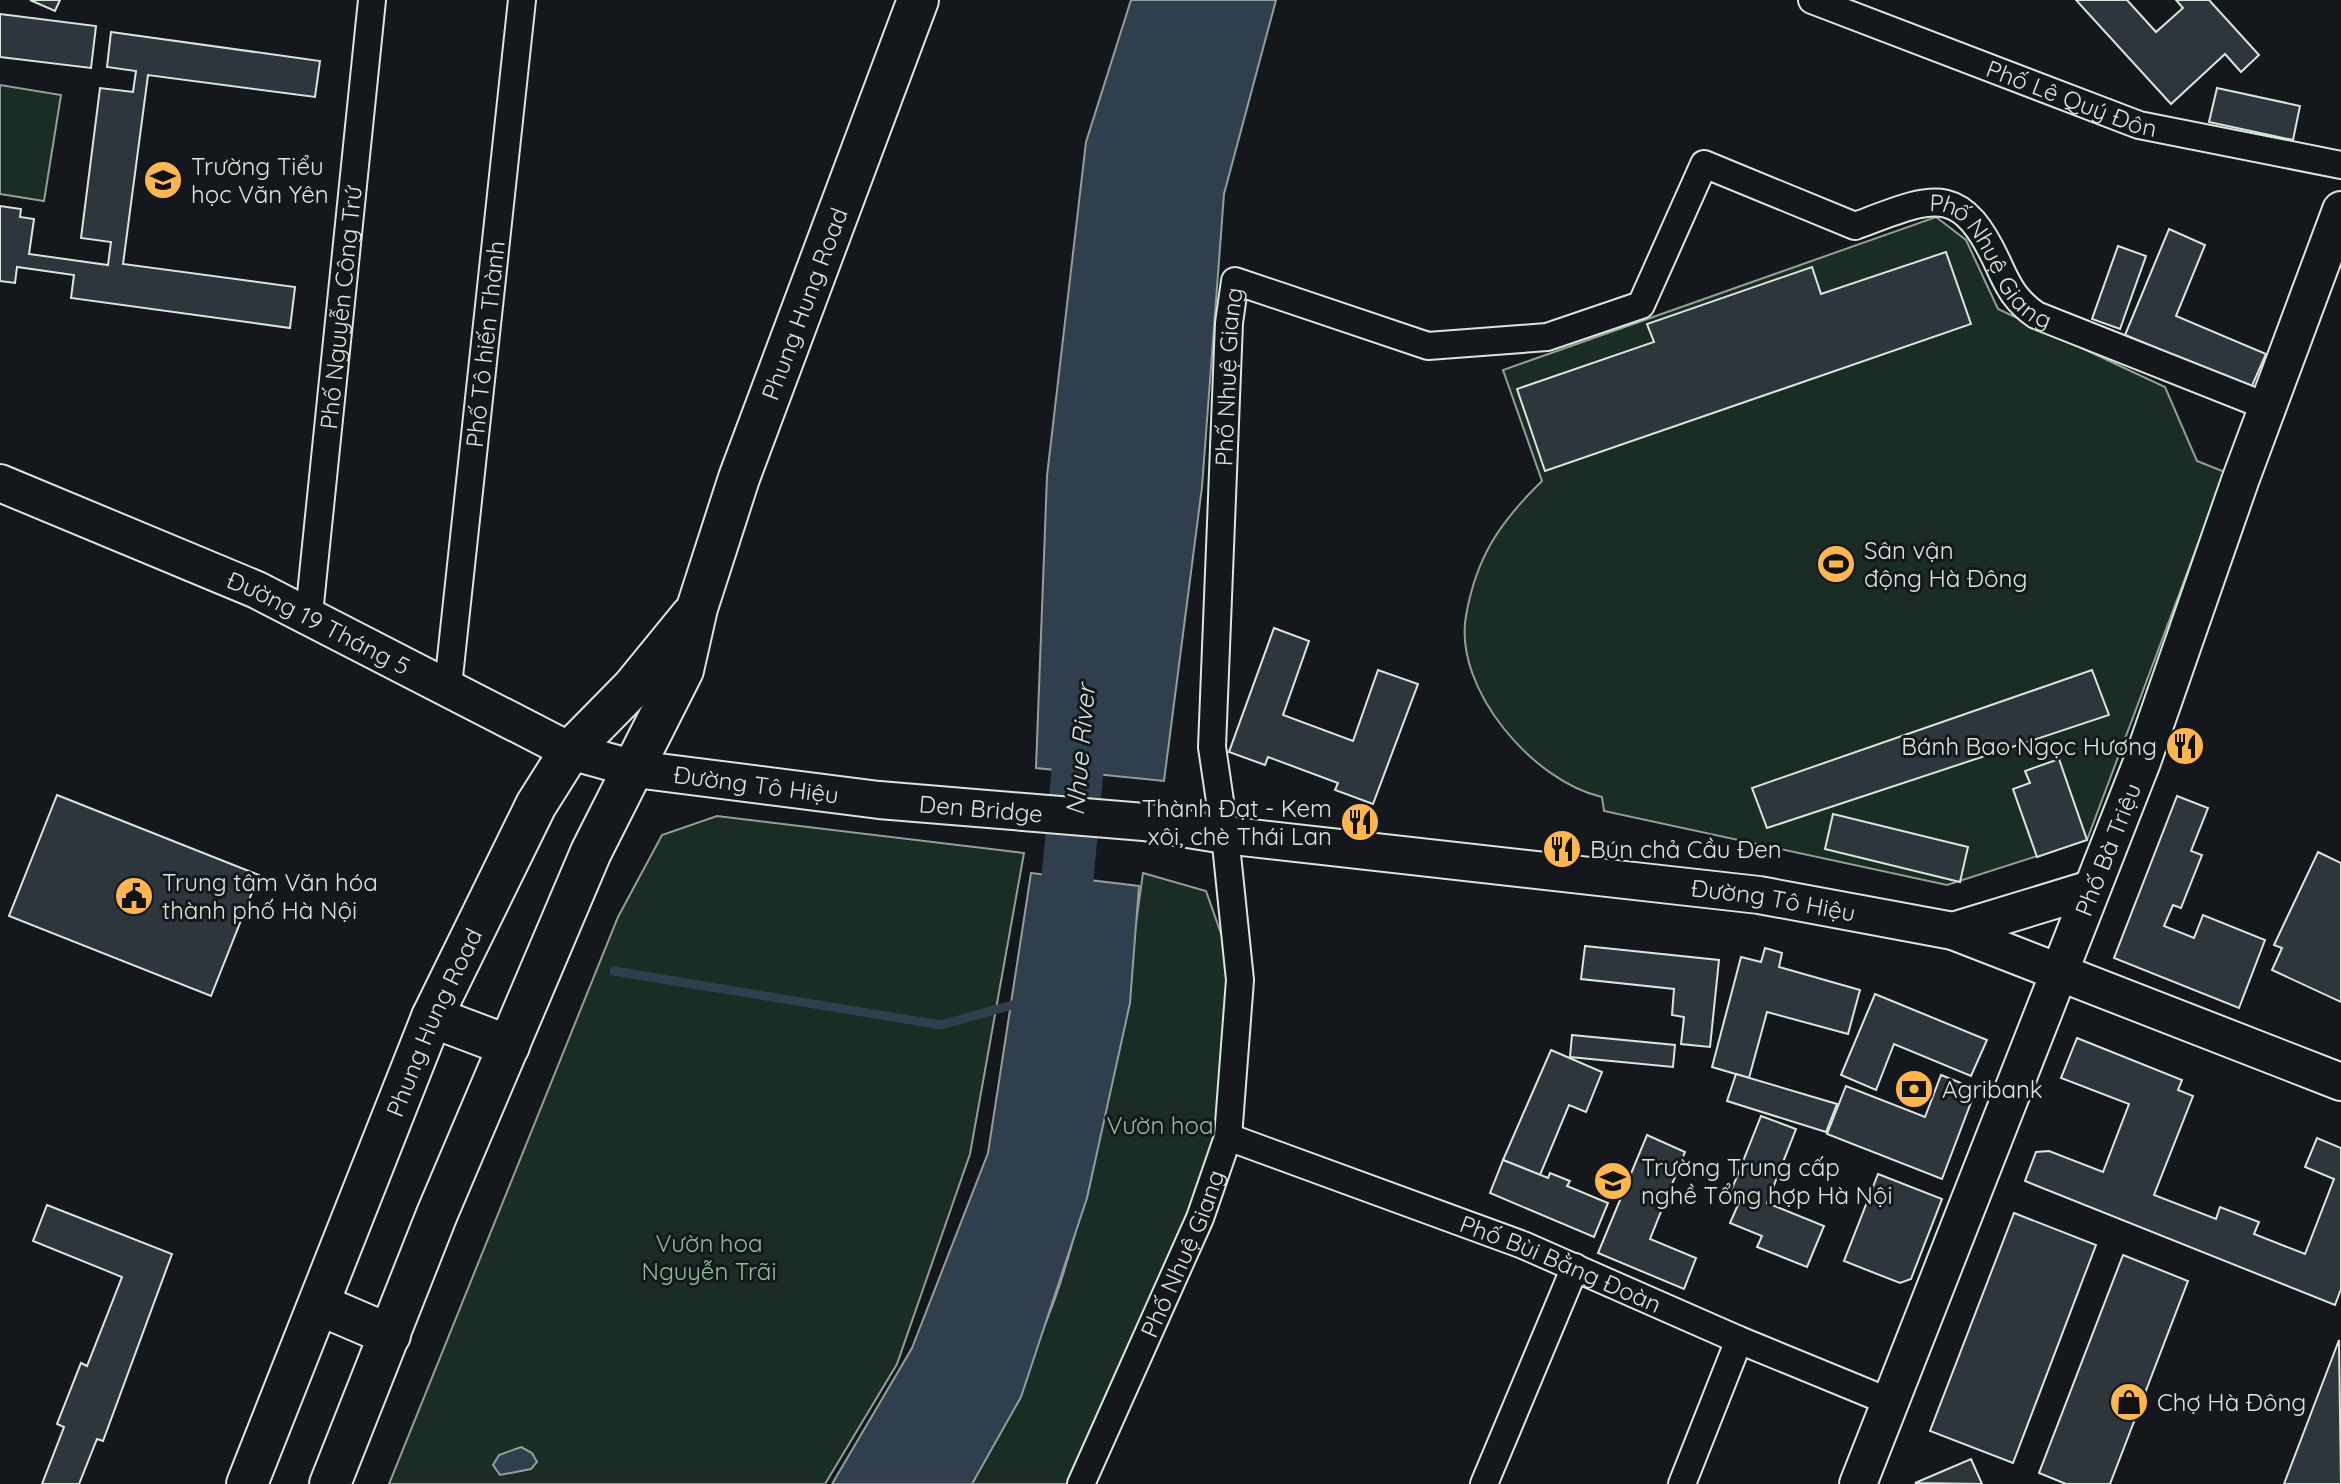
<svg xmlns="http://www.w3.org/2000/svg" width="2341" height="1484" font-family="Quicksand,sans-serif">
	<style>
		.green { fill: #1a2d24; stroke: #939e99; stroke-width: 2 }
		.water { fill: #2f3f4d; stroke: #939e99; stroke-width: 2 }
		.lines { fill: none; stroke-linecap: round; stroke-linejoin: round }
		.stream { stroke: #2f3f4d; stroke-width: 9 }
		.river { stroke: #2f3f4d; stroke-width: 52 }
		.building { fill: #2c363c; stroke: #d8e6dc; stroke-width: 2 }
		.street-casing { stroke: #d8e6dc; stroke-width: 30 }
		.secondary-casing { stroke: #d8e6dc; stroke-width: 40 }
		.primary-casing { stroke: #d8e6dc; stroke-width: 44 }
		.street { stroke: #14181c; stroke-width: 26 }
		.secondary { stroke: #14181c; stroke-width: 36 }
		.primary { stroke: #14181c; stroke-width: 40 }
		.labels { text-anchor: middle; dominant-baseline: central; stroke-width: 6; stroke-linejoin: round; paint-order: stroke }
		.street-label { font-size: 24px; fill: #d8e6dc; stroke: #14181c }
		.poi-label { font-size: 24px; fill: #d8e6dc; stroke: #14181c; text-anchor: start }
		.park-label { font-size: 24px; fill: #8ac095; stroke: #14181c }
		.water-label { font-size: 26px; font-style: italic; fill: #d8e6dc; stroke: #14181c }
	</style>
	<rect width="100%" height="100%" fill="#14181c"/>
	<g class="green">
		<path d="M0,85L61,95L44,201L0,194Z"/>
		<path d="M1936,217L1966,240L1998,309L2165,387L2197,461L2225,472L2087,840L1947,885L1604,811L1602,797C1534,782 1453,689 1466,616C1476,557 1500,522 1542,481L1503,370Z"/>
		<path d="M717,816L1024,853L970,1154L897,1364L825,1484H389L618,917L662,835Z"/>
		<path d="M1143,873L1206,891L1236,976L1219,1134L1196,1217L1074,1484H971C1002,1418 1037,1353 1060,1284C1102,1152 1124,1011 1143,873Z"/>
	</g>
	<g class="water">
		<path d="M1131,0H1276L1224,194L1202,487L1164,781L1036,768L1047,476L1086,142Z"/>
		<path d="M1031,873L1139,886L1130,1003L1087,1198L1021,1397L972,1484H832L912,1348L988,1153Z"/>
		<path d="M521,1447L532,1453L537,1462L531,1469L500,1475L493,1465L499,1455Z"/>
	</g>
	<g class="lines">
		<path class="stream" d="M614,971L941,1025L1019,1003"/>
		<path class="river" d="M1061,947L1084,703"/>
	</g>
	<g class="building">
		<path d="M30,0H60L55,11Z"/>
		<path d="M2076,0H2127L2156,32L2183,8L2176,0H2209L2259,55L2241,72L2225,54L2171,104Z"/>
		<path d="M0,14L96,26L91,68L0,57Z"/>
		<path d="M111,32L320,61L315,97L148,75L123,264L295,287L290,328L71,298L74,275L17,267L15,283L0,281V206L21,209L20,217L34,219L29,254L108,265L111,242L81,238L100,88L133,92L136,71L107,67Z"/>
		<path d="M2217,88L2300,106L2293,140L2209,122Z"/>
		<path d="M2169,229L2205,245L2176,316L2266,354L2251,388L2125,335Z"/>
		<path d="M2118,246L2146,256L2120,329L2092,319Z"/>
		<path d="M1946,252L1971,324L1545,471L1517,389L1654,342L1647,324L1812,267L1821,294Z"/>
		<path d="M1274,628L1309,641L1283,715L1353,741L1378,670L1418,684L1373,804L1335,790L1338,783L1268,757L1265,765L1229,752Z"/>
		<path d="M2092,670L2109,715L1767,828L1752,788Z"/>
		<path d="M2059,759L2087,840L2037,857L2013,789L2030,783L2025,771Z"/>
		<path d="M57,795L259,875L211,996L9,916Z"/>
		<path d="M2177,796L2208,808L2191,851L2202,855L2181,908L2173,905L2164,926L2194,938L2203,915L2265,940L2239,1008L2114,958Z"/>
		<path d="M1833,814L1968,847L1960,882L1825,849Z"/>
		<path d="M2318,852L2341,863V1002L2272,970L2282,948L2274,945Z"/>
		<path d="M1585,946L1719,960L1710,1047L1681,1044L1684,1017L1672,1015L1674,989L1581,979Z"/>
		<path d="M1765,948L1782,953L1779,967L1860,990L1848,1034L1767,1012L1749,1078L1712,1067L1741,957L1761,962Z"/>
		<path d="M1875,994L1987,1040L1971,1076L1894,1044L1876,1090L1841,1075Z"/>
		<path d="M1572,1035L1675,1045L1673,1067L1570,1057Z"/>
		<path d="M2077,1038L2182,1080L2178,1090L2193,1096L2154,1195L2216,1219L2220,1207L2259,1222L2254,1234L2305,1254L2334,1179L2305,1167L2317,1138L2341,1148V1289L2335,1305L2025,1181L2036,1152L2049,1151L2103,1172L2129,1104L2061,1078Z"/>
		<path d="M1551,1050L1602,1072L1586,1112L1569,1105L1540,1175L1503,1160Z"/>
		<path d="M1736,1074L1837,1104L1826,1132L1727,1101Z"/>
		<path d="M1941,1075L1976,1089L1942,1179L1827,1134L1846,1086L1925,1117Z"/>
		<path d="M1761,1116L1796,1129L1767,1203L1824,1226L1807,1267L1757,1247L1762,1236L1730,1223L1741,1198L1730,1194Z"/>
		<path d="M1647,1135L1685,1152L1650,1239L1696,1258L1684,1289L1598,1253Z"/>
		<path d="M1503,1160L1548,1178L1550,1173L1570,1181L1567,1186L1608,1203L1594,1237L1490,1193Z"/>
		<path d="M1878,1174L1942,1199L1911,1279L1900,1283L1844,1261Z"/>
		<path d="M47,1205L172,1254L103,1441L97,1439L79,1484H42L64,1427L57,1424L81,1363L87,1366L122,1277L33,1241Z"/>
		<path d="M2014,1213L2096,1245L2013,1463L1930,1431Z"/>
		<path d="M2123,1255L2188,1281L2110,1484H2066L2039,1473Z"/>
		<path d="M2339,1340L2341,1484H2284Z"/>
		<path d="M1971,1459L1982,1484L1915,1483Z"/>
	</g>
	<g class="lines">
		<g class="street-casing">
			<g id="street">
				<path id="s1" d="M1812,0L2139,125L2341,165"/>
				<path id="s2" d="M309,614L372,0"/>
				<path id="s3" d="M448,686L522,0"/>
				<path id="s4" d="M1228,1137L1523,1245L1739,1340L1890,1402"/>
				<path id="s5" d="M1081,1484L1200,1218L1228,1137L1240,980L1225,835L1212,747L1229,323L1235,281L1428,346L1547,337L1641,305L1704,164L1855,226C1933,197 1960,180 1999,266C2009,288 2016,301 2036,315L2268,407"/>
				<path d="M1484,1484L1575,1267"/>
				<path d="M1682,1484L1739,1340"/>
			</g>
		</g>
		<g class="secondary-casing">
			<g id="secondary">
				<path id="s6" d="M0,483L257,590L570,751L635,769L879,800L1144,822L1225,835L1759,895L1953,931L2341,1082"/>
				<path d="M1953,931L2091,889"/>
				<path id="s7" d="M1858,1484L2142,762L2240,481L2341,210"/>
			</g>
		</g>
		<g class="primary-casing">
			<g id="primary">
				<path d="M432,1017L509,1046"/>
				<path d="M320,1305L390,1335"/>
				<path id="s8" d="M247,1484L432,1017L536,805L570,751L633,687L691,616"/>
				<path id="s9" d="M330,1484L437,1214L591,852L683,670L697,608L739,478L918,0"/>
			</g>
		</g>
		<use href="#street" class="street"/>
		<use href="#secondary" class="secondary"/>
		<use href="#primary" class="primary"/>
	</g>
	<defs>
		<g id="school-disc" transform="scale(2)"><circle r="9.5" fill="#ffb74d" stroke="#14181c"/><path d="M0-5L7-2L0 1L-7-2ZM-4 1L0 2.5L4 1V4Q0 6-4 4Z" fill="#111"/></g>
		<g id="stadium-disc" transform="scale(2)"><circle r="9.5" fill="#ffb74d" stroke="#14181c"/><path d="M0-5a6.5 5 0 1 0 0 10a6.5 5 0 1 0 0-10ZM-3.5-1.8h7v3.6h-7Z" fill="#111"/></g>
		<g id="restaurant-disc" transform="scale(2)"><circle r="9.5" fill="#ffb74d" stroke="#14181c"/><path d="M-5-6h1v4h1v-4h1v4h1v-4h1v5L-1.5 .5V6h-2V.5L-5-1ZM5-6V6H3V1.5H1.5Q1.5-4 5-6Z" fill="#111"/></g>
		<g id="civic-disc" transform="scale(2)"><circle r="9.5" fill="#ffb74d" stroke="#14181c"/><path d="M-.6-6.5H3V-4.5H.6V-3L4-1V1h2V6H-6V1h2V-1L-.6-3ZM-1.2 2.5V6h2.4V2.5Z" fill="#111"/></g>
		<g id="bank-disc" transform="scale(2)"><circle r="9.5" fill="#ffb74d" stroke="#14181c"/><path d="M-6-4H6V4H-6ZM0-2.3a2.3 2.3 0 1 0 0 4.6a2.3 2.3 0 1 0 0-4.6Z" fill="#111"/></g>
		<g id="shop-disc" transform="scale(2)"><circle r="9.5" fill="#ffb74d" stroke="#14181c"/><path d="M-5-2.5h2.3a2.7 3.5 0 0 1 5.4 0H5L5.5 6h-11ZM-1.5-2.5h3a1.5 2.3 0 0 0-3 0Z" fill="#111"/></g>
	</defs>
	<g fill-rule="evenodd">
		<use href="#school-disc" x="163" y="180"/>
		<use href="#stadium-disc" x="1836" y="564"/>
		<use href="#restaurant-disc" x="2185" y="746"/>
		<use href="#restaurant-disc" x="1360" y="822"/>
		<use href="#restaurant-disc" x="1562" y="849"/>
		<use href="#civic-disc" x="134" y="896"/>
		<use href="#bank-disc" x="1914" y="1089"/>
		<use href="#school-disc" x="1613" y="1181"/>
		<use href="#shop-disc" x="2129" y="1402"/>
	</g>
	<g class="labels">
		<g class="street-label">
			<text stroke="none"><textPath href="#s1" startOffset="278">Phố Lê Quý Đôn</textPath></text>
			<text stroke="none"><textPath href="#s5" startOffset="2144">Phố Nhuệ Giang</textPath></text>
			<text stroke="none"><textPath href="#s9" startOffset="1274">Phung Hung Road</textPath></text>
			<text stroke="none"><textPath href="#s2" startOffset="308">Phố Nguyễn Công Trứ</textPath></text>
			<text stroke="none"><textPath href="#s3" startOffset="344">Phố Tô hiến Thành</textPath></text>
			<text stroke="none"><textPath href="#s5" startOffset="1140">Phố Nhuệ Giang</textPath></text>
			<text stroke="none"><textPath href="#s6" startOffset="348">Đường 19 Tháng 5</textPath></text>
			<text stroke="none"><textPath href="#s6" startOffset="820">Đường Tô Hiệu</textPath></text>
			<text stroke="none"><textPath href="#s6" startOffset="1046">Den Bridge</textPath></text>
			<text stroke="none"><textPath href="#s7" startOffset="682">Phố Bà Triệu</textPath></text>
			<text stroke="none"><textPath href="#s6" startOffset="1844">Đường Tô Hiệu</textPath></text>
			<text stroke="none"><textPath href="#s8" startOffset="498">Phung Hung Road</textPath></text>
			<text stroke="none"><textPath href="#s5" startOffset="252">Phố Nhuệ Giang</textPath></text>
			<text stroke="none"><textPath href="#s4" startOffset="356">Phố Bùi Bằng Đoàn</textPath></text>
		</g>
		<g class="poi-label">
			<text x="191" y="166">Trường Tiểu<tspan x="191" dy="28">học Văn Yên</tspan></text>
			<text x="1864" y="550">Sân vận<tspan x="1864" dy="28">động Hà Đông</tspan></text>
			<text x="2157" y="746" text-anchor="end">Bánh Bao Ngọc Hương</text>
			<text x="1332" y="808" text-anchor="end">Thành Đạt - Kem<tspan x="1332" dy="28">xôi, chè Thái Lan</tspan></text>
			<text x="1590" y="849">Bún chả Cầu Đen</text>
			<text x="162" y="882">Trung tâm Văn hóa<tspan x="162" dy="28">thành phố Hà Nội</tspan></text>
			<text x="1942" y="1089">Agribank</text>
			<text x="1641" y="1167">Trường Trung cấp<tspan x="1641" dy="28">nghề Tổng hợp Hà Nội</tspan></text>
			<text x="2157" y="1402">Chợ Hà Đông</text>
		</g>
		<g class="park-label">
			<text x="1160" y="1125">Vườn hoa</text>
			<text x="709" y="1243">Vườn hoa<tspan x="709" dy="28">Nguyễn Trãi</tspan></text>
		</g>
		<g class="water-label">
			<text transform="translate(1080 750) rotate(-85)">Nhue River</text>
		</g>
	</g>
</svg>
